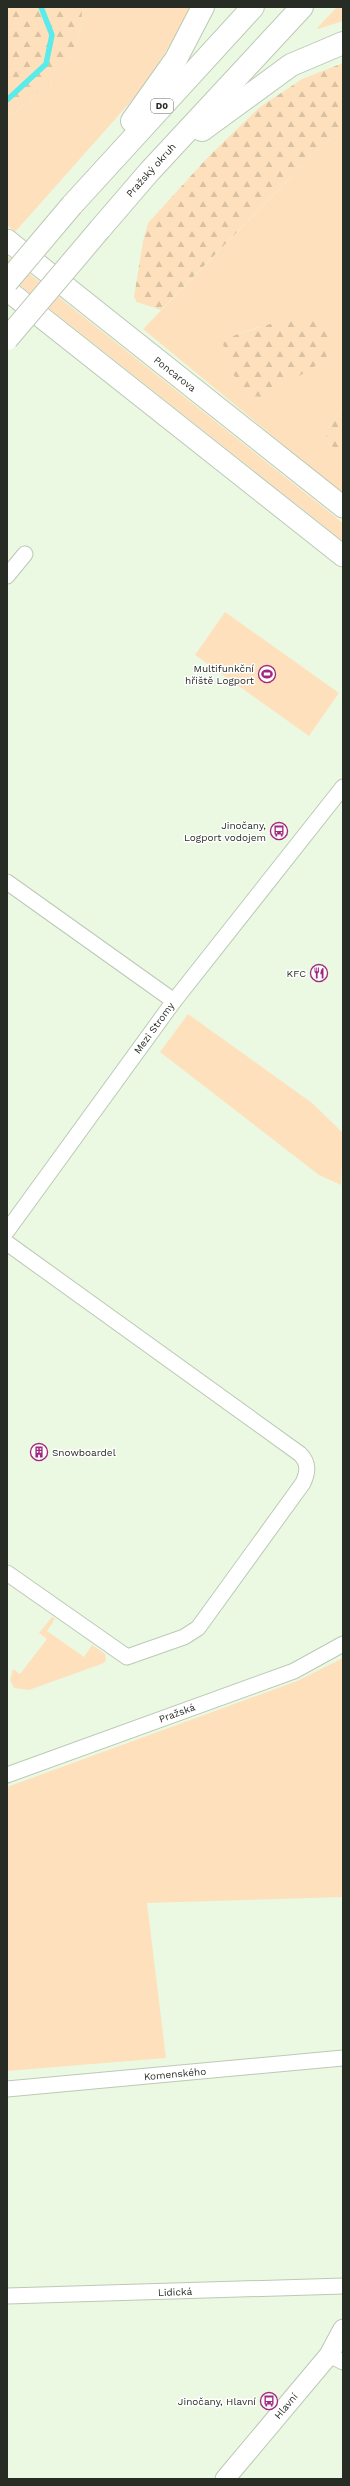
<svg xmlns="http://www.w3.org/2000/svg" width="350" height="2486" font-family="'Work Sans',sans-serif">
	<style>
		.green { fill: #fee1bc; fill-rule: evenodd }
		.forest { fill: url(#forest-firs) }
		.lines { fill: none; stroke-linecap: round; stroke-linejoin: round }
		.stream { stroke: #5aeceb; stroke-width: 5.5 }
		.minor-casing { stroke: #bcc9b5; stroke-width: 17 }
		.tertiary-casing { stroke: #bcc9b5; stroke-width: 21 }
		.secondary-casing { stroke: #bcc9b5; stroke-width: 23 }
		.motorway-casing { stroke: #bcc9b5; stroke-width: 24 }
		.minor { stroke: #fff; stroke-width: 15 }
		.tertiary { stroke: #fff; stroke-width: 19 }
		.secondary { stroke: #fff; stroke-width: 21 }
		.motorway { stroke: #fff; stroke-width: 22 }
		.motorway-bridge-casing { stroke: #bcc9b5; stroke-width: 24; stroke-linecap: butt }
		.motorway-bridge { stroke: #fff; stroke-width: 22 }
		.labels { text-anchor: middle; dominant-baseline: central; stroke-width: 3; stroke-linejoin: round; paint-order: stroke }
		.shield { fill: #fff; stroke: #686b66; stroke-width: 1 }
		.shield-label { font-size: 9px; font-weight: bold; fill: #272c24 }
		.street-label { font-size: 10px; fill: #272c24; stroke: #fff }
		.poi-label { font-size: 10px; fill: #272c24; stroke: #fff; text-anchor: end }
	</style>
	<defs>
		<pattern id="forest-firs" width="22" height="20" patternUnits="userSpaceOnUse"><rect width="22" height="20" fill="#fee1bc"/><path d="M5 1l3.5 6h-7zM16 11l3.5 6h-7z" fill="#dac1a1"/></pattern>
	</defs>
	<rect width="100%" height="100%" fill="#ebf9e3"/>
	<g class="green">
		<path d="M82,7H190L174,39L141,90L15,232L7,225V115L13,114C49,81 83,61 82,7Z"/>
		<path d="M337,7H343V21L318,29L317,28Z"/>
		<path d="M343,130V407L326,431L327,442L343,455V494L143,329L315,152ZM259,327L325,360L291,380L235,335Z"/>
		<path d="M7,256L343,523V541L7,275Z"/>
		<path d="M225,612L339,693L309,736L195,655Z"/>
		<path d="M188,1014L312,1103L343,1133L341,1185L319,1175L160,1052Z"/>
		<path d="M52,1617L55,1619L47,1631L84,1657L92,1645L105,1654L106,1660L104,1663L29,1690L14,1688L10,1680L13,1669L20,1674L47,1639L39,1633Z"/>
		<path d="M343,1658V1897L147,1903L166,2058L7,2071V1787L297,1681Z"/>
	</g>
	<g class="forest">
		<path d="M7,7H82C83,61 49,81 13,114L7,115Z"/>
		<path d="M343,63V130L315,152L161,310L137,302L134,297L143,241L148,223L209,156L260,107L302,79Z"/>
		<path d="M289,318H316L329,327L331,344L325,360L265,397L248,396C235,380 226,363 223,343L235,335Z"/>
		<path d="M343,407V455L327,442L326,431Z"/>
	</g>
	<g class="lines">
		<path class="stream" d="M7,100L46,64L52,35L41,7"/>
		<g class="minor-casing">
			<g id="minor">
				<path d="M7,576L25,554"/>
				<path d="M7,882L174,1001"/>
				<path d="M7,1231L174,1001L343,787"/>
				<path d="M7,1243L300,1454C309,1463 308,1472 303,1483L198,1628L184,1637L127,1657L7,1573"/>
				<path d="M7,1775L294,1671L343,1644"/>
				<path d="M7,2089L343,2058"/>
				<path d="M7,2296L343,2286"/>
				<path d="M329,2355L343,2362"/>
			</g>
		</g>
		<g class="tertiary-casing">
			<path id="tertiary" d="M225,2479L329,2355L343,2329"/>
		</g>
		<g class="secondary-casing">
			<g id="secondary">
				<path d="M7,240L343,507"/>
				<path d="M7,290L343,556"/>
			</g>
		</g>
		<g class="motorway-casing">
			<g id="motorway">
				<path d="M132,121L176,59L203,7"/>
				<path d="M202,130L291,65L343,43"/>
				<path d="M72,205L253,7"/>
				<path d="M100,229L149,172L302,7"/>
			</g>
		</g>
		<use href="#minor" class="minor"/>
		<use href="#tertiary" class="tertiary"/>
		<use href="#secondary" class="secondary"/>
		<use href="#motorway" class="motorway"/>
		<g class="motorway-bridge-casing">
			<g id="motorway-bridge">
				<path d="M7,282L72,205"/>
				<path d="M7,339L100,229"/>
			</g>
		</g>
		<use href="#motorway-bridge" class="motorway-bridge"/>
	</g>
	<defs>
		<g id="stadium-ring" transform="scale(0.9)"><circle r="9.5" fill="#fff" stroke="#a1287e" stroke-width="1.5"/><path d="M0-5a6.5 5 0 1 0 0 10a6.5 5 0 1 0 0-10ZM-3.5-1.8h7v3.6h-7Z" fill="#a1287e"/></g>
		<g id="bus-ring" transform="scale(0.9)"><circle r="9.5" fill="#fff" stroke="#a1287e" stroke-width="1.5"/><path d="M-5-6H5V4H4V6H2V4H-2V6H-4V4H-5ZM-3.5-4V0h7V-4ZM-3.5 1.2v1.5H-2V1.2ZM2 1.2v1.5H3.5V1.2Z" fill="#a1287e"/></g>
		<g id="restaurant-ring" transform="scale(0.9)"><circle r="9.5" fill="#fff" stroke="#a1287e" stroke-width="1.5"/><path d="M-5-6h1v4h1v-4h1v4h1v-4h1v5L-1.5 .5V6h-2V.5L-5-1ZM5-6V6H3V1.5H1.5Q1.5-4 5-6Z" fill="#a1287e"/></g>
		<g id="building-ring" transform="scale(0.9)"><circle r="9.5" fill="#fff" stroke="#a1287e" stroke-width="1.5"/><path d="M-4-6H4V6H1V3H-1V6H-4ZM-2.5-4.3h1.7v1.8h-1.7ZM.8-4.3h1.7v1.8H.8ZM-2.5-1h1.7V.8h-1.7ZM.8-1h1.7V.8H.8Z" fill="#a1287e"/></g>
	</defs>
	<g fill-rule="evenodd">
		<use href="#stadium-ring" x="267" y="674"/>
		<use href="#bus-ring" x="279" y="831"/>
		<use href="#restaurant-ring" x="319" y="973"/>
		<use href="#building-ring" x="39" y="1452"/>
		<use href="#bus-ring" x="269" y="2401"/>
	</g>
	<g class="labels">
		<rect class="shield" x="151" y="99" width="22" height="14" rx="3"/>
		<g class="shield-label">
			<text x="162" y="106">D0</text>
		</g>
		<g class="street-label">
			<text transform="translate(151 170) rotate(-48)">Pražský okruh</text>
			<text transform="translate(175 374) rotate(38)">Poncarova</text>
			<text transform="translate(154 1028) rotate(-54)">Mezi Stromy</text>
			<text transform="translate(177 1713) rotate(-20)">Pražská</text>
			<text transform="translate(175 2074) rotate(-5)">Komenského</text>
			<text transform="translate(175 2292) rotate(-2)">Lidická</text>
			<text transform="translate(286 2406) rotate(-50)">Hlavní</text>
		</g>
		<g class="poi-label">
			<text x="254" y="668">Multifunkční<tspan x="254" dy="12">hřiště Logport</tspan></text>
			<text x="266" y="825">Jinočany,<tspan x="266" dy="12">Logport vodojem</tspan></text>
			<text x="306" y="973">KFC</text>
			<text x="52" y="1452" text-anchor="start">Snowboardel</text>
			<text x="256" y="2401">Jinočany, Hlavní</text>
		</g>
	</g>
	<rect width="350" height="2486" fill="none" stroke="#272c24" stroke-width="16"/>
</svg>
